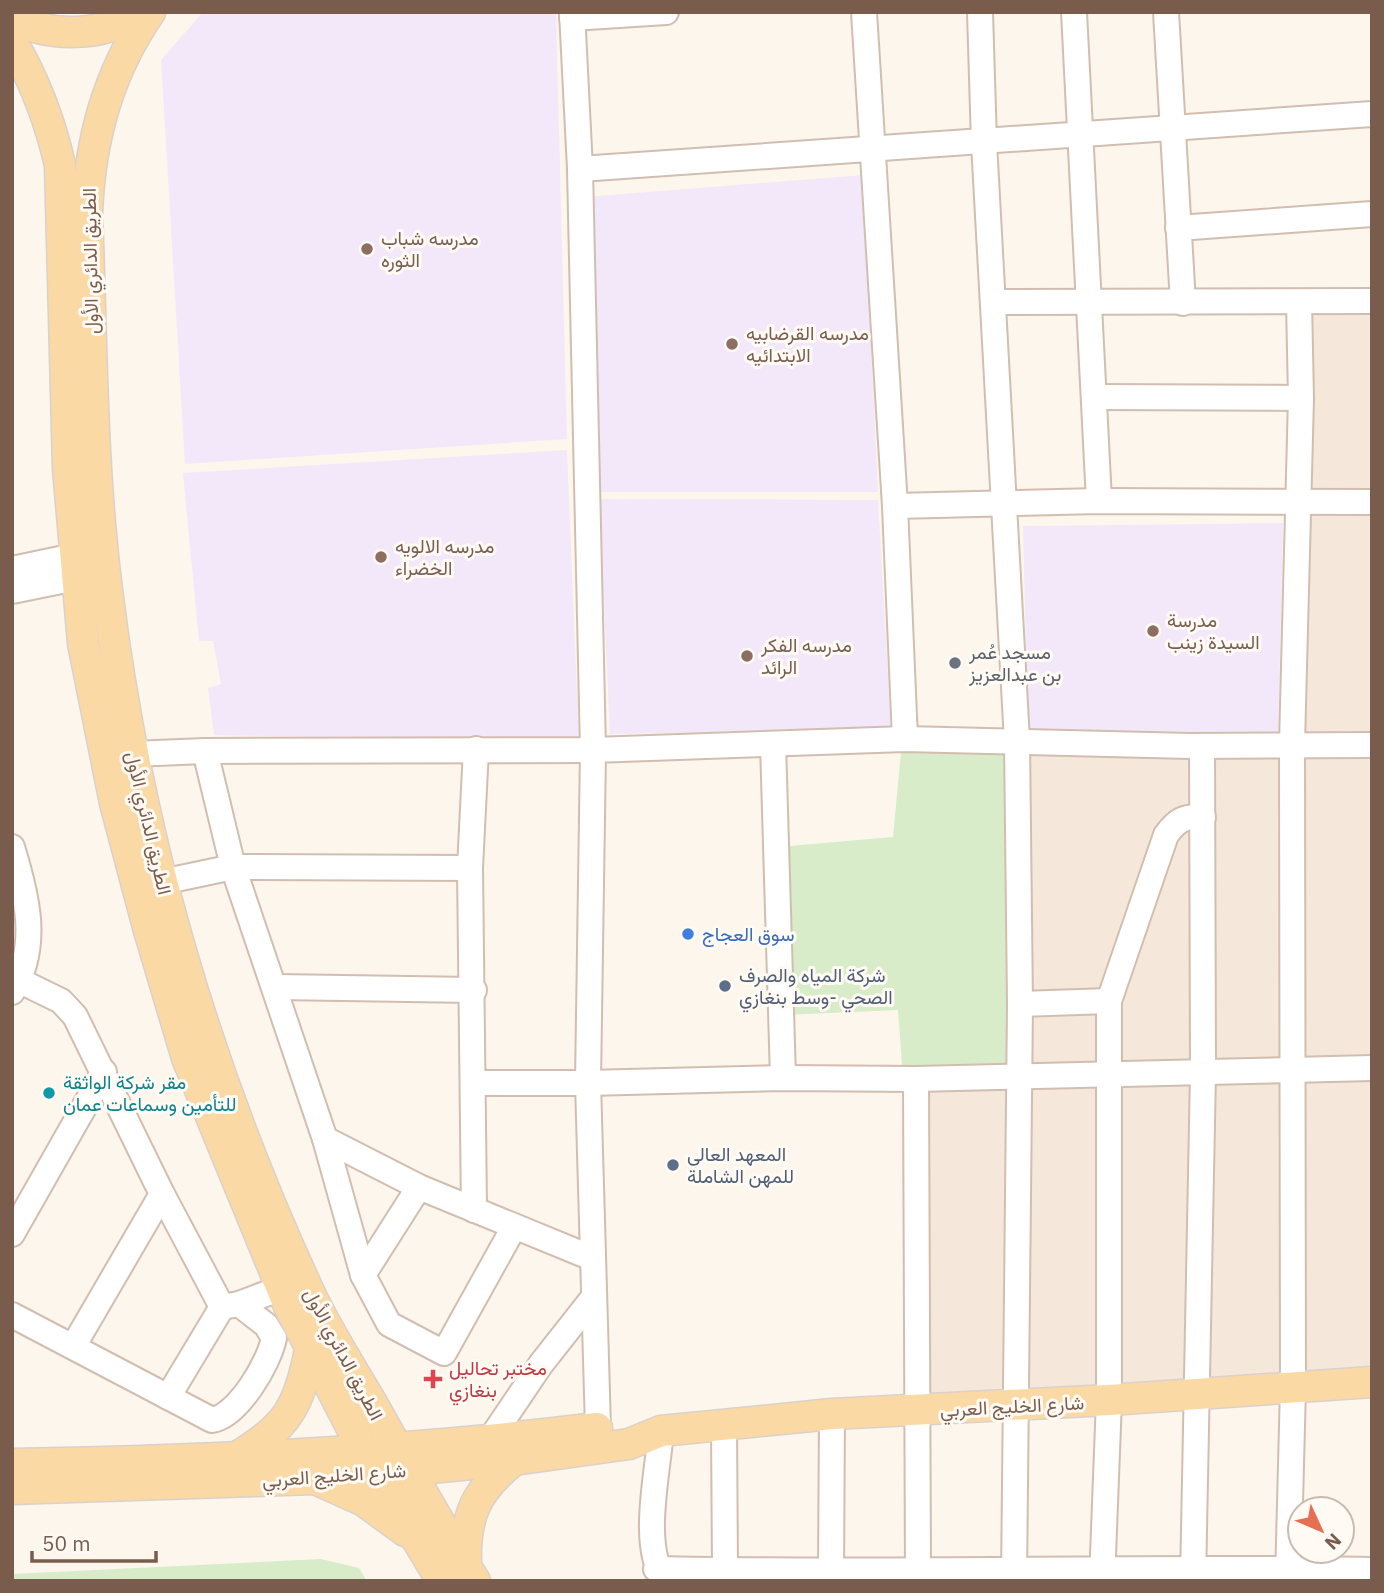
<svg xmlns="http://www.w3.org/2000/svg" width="1384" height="1593" font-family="'IBM Plex Sans',Vazirmatn,sans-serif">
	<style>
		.residential { fill: #f5e8da }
		.education { fill: #f3e8fa }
		.green { fill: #d8ecc9 }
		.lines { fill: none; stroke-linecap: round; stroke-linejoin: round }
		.minor-casing { stroke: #d1beb0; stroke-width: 28 }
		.major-casing { stroke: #dad1cd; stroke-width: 33 }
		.minor { stroke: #fff; stroke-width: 24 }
		.major { stroke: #fbd9a5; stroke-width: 30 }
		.education-dot { fill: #8d6e63; stroke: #fffaf3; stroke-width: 2.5 }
		.worship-dot { fill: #6b7280; stroke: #fffaf3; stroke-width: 2.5 }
		.shop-dot { fill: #3f7fe0; stroke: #fffaf3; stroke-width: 2.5 }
		.service-dot { fill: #5c6f8a; stroke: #fffaf3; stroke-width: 2.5 }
		.culture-dot { fill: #0f9aa8; stroke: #fffaf3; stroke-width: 2.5 }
		.health-dot { fill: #e0444e; stroke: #fffaf3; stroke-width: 2.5 }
		.labels { text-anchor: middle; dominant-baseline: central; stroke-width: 6; stroke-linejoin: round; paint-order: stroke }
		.education-label { font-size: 19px; fill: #785e54; stroke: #fffaf3; text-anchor: start }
		.street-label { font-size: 19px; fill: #7a5c4d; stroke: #fffaf3 }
		.worship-label { font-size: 19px; fill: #5b616d; stroke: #fffaf3; text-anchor: start }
		.shop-label { font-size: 19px; fill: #366cbe; stroke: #fffaf3; text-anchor: start }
		.service-label { font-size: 19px; fill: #4e5e75; stroke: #fffaf3; text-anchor: start }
		.culture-label { font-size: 19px; fill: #0d838f; stroke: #fffaf3; text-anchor: start }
		.health-label { font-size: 19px; fill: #be3a42; stroke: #fffaf3; text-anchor: start }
	</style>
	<rect width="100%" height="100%" fill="#fdf6ec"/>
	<path class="residential" d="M1372,302V1382L917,1411L916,1080L1020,743L1292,744L1299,303Z"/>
	<g class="education">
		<path d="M203,12H556L567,439L185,464L161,60Z"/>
		<path d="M863,175L878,492H601L585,197Z"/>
		<path d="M567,450L579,742L214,735L208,688L221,684L213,641H199L183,473Z"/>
		<path d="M599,499L878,500L891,729L610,734Z"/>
		<path d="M1283,523L1278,737L1028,736L1023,526Z"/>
	</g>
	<g class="green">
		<path d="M1017,741V1075L903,1078L898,1010L784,1015L778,847L893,837L902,742Z"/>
		<path d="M321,1559L359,1568L367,1581H12V1574Z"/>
	</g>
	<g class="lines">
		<g class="minor-casing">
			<g id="minor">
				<path d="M572,12L580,169L593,750L588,1083L598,1428"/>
				<path d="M864,12L895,506"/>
				<path d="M980,12L984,143L1017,741L1020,1004L1014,1581"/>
				<path d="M1074,12L1099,501"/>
				<path d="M1166,12L1183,303"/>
				<path d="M572,18L666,12"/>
				<path d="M580,169L1372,114"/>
				<path d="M1178,228L1372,214"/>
				<path d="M993,302L1372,301"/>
				<path d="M1095,397L1301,398"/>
				<path d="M12,569L74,556"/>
				<path d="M12,591L76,578"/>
				<path d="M905,739L895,506L1099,501L1372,502"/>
				<path d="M773,744L783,1078"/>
				<path d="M205,751L233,867L325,1139L363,1275L389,1324L444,1353L514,1227"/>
				<path d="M132,754L205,751L593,750L905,739L1190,746L1372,745"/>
				<path d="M12,847C27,896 40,946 12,992"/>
				<path d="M162,882L233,867L470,868"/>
				<path d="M12,977L61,1001L75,1016L162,1194L222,1307L239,1304L281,1288"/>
				<path d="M276,987L474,990"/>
				<path d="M1020,1004L1109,1001"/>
				<path d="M916,1079L918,1572"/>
				<path d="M474,1083H588L783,1078L916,1079L1372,1068"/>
				<path d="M325,1139L419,1187L592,1258"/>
				<path d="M474,1210L470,868L476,749"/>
				<path d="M12,1234L104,1072"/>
				<path d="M363,1275L419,1187"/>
				<path d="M12,1315L212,1420C238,1416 269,1363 274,1338L266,1325L239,1304"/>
				<path d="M74,1345L162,1194"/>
				<path d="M168,1397L222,1307"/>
				<path d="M724,1424L725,1570"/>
				<path d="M661,1431C658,1472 640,1547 665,1580"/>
				<path d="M489,1441L541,1364L593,1298"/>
				<path d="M656,1569C895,1574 1133,1566 1372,1570"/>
				<path d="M831,1572L832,1414"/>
				<path d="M1102,1581L1109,1400V1001L1166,835C1177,820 1184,816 1203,817"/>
				<path d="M1193,1581L1203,1072L1202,746"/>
				<path d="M1288,1581L1293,1387L1292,744L1301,398L1299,302"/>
			</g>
		</g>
		<g class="major-casing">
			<g id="major">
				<path d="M150,12C108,73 90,139 87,213C92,338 91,465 107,590C137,835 207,1074 312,1298C330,1335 352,1369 373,1405C406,1464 438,1523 475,1581"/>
				<path d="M12,18C51,38 103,37 140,12"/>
				<path d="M12,42C35,81 50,121 60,165L68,468L83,643L115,803L148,927L187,1058L289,1306L363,1450L442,1581"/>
				<path d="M237,1457C287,1427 299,1407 310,1350"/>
				<path d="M12,1464C208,1461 403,1452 597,1428"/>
				<path d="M315,1479L364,1501L405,1531"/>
				<path d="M12,1489L315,1479L514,1460L629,1444L661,1431L832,1414L1109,1400L1372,1382"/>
				<path d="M466,1567C464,1517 475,1491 514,1460"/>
			</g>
		</g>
		<use href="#minor" class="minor"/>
		<use href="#major" class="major"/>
	</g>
	<g class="education-dot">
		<circle cx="367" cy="249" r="7"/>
		<circle cx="732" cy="344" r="7"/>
		<circle cx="381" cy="557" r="7"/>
		<circle cx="1153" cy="631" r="7"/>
		<circle cx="747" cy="656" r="7"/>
	</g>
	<circle class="worship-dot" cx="955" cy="663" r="7"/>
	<circle class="shop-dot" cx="688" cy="934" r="7"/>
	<g class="service-dot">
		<circle cx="725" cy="986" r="7"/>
		<circle cx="673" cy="1165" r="7"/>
	</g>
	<circle class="culture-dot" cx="49" cy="1093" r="7"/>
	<path class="health-dot" d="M429.5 1368.5h7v7h7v7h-7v7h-7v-7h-7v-7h7z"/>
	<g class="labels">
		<g class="education-label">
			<text x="381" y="238">مدرسه شباب<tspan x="381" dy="22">الثوره</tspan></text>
			<text x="746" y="333">مدرسه القرضابيه<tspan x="746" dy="22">الابتدائيه</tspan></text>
			<text x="395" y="546">مدرسه الالويه<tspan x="395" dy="22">الخضراء</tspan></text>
			<text x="1167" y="620">مدرسة<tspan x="1167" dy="22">السيدة زينب</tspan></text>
			<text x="761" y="645">مدرسه الفكر<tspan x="761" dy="22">الرائد</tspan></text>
		</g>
		<g class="street-label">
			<text transform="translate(90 261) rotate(-91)">الطريق الدائري الأول</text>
			<text transform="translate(149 823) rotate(77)">الطريق الدائري الأول</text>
			<text transform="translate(344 1354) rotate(62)">الطريق الدائري الأول</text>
			<text transform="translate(1012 1406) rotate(-3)">شارع الخليج العربي</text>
			<text transform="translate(334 1475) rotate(-4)">شارع الخليج العربي</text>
		</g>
		<g class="worship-label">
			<text x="969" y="652">مسجد عُمر<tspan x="969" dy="22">بن عبدالعزيز</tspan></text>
		</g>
		<g class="shop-label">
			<text x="702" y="934">سوق العجاج</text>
		</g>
		<g class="service-label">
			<text x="739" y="975">شركة المياه والصرف<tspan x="739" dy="22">الصحي -وسط بنغازي</tspan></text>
			<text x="687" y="1154">المعهد العالي<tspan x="687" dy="22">للمهن الشاملة</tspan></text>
		</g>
		<g class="culture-label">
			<text x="63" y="1082">مقر شركة الواثقة<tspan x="63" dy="22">للتأمين وسماعات عمان</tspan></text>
		</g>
		<g class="health-label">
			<text x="449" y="1368">مختبر تحاليل<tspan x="449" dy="22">بنغازي</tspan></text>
		</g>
	</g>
	<rect width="1384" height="1593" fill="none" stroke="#7a5c4d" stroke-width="28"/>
	<g transform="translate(1321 1530) rotate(134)"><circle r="33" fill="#fffaf3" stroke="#cabbb1" stroke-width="2"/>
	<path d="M0-5L12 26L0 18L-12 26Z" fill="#e76f51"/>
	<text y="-10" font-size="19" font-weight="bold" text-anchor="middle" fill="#7a5c4d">N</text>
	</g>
	<path d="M32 1551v10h124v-10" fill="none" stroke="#7a5c4d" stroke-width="3.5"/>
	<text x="42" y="1551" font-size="21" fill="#7a5c4d" stroke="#fffaf3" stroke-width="5" paint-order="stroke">50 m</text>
</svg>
